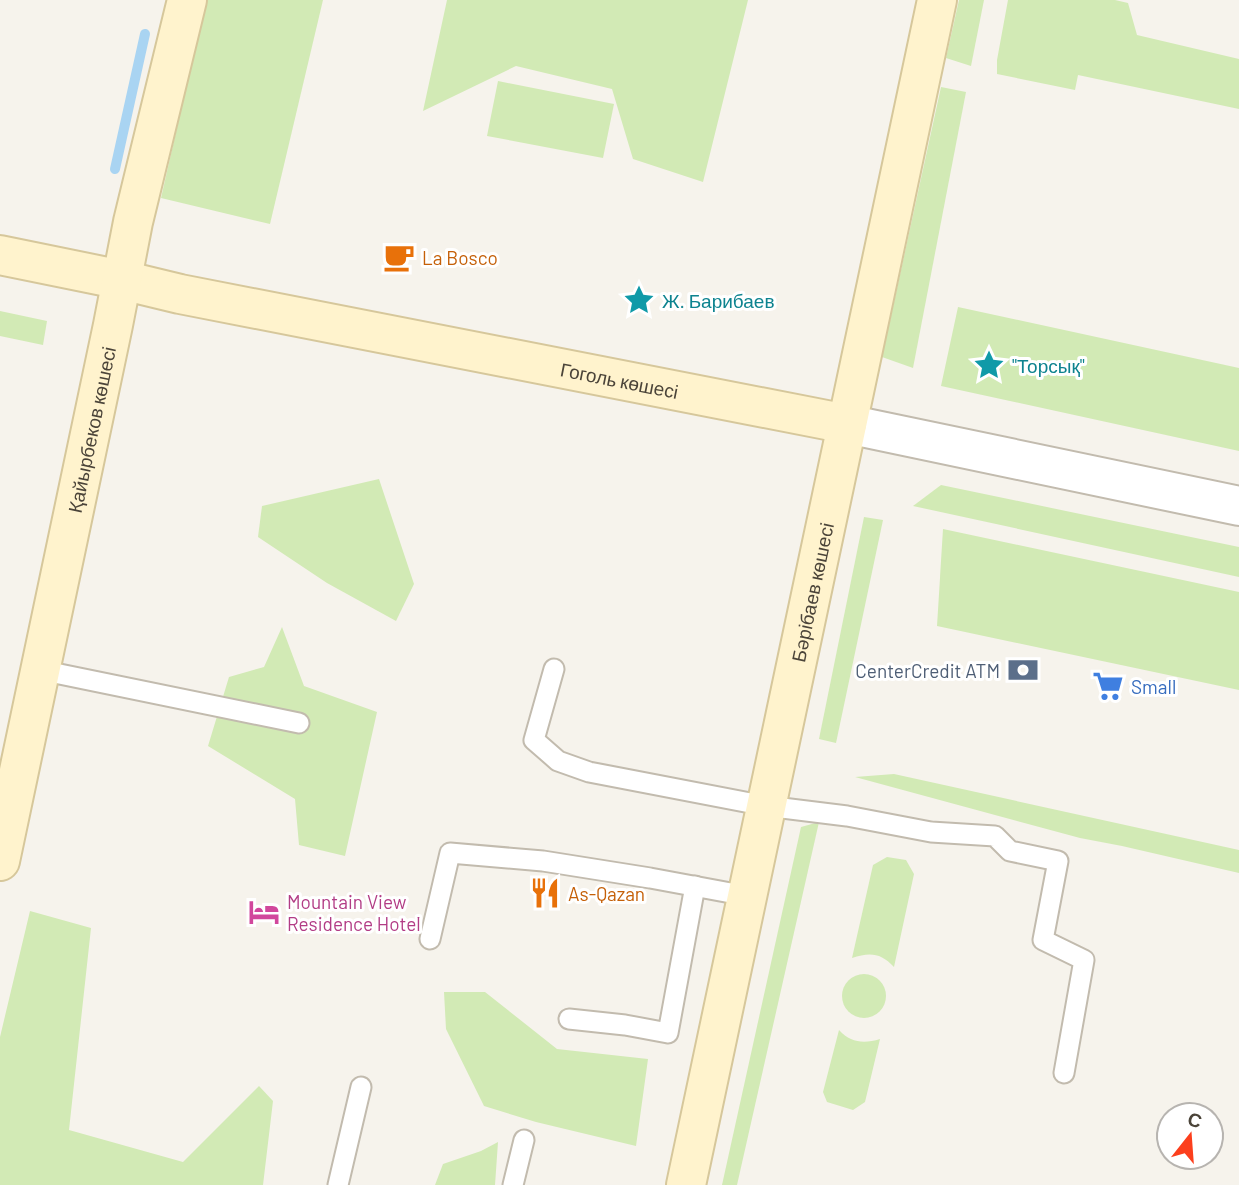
<svg xmlns="http://www.w3.org/2000/svg" width="1239" height="1185" font-family="Barlow,sans-serif">
	<style>
		.green { fill: #d2eab5 }
		.lines { fill: none; stroke-linecap: round; stroke-linejoin: round }
		.stream { stroke: #a9d4f2; stroke-width: 10 }
		.lane-casing { stroke: #c2bbae; stroke-width: 23 }
		.street-casing { stroke: #c2bbae; stroke-width: 42 }
		.secondary-casing { stroke: #d6c79b; stroke-width: 42 }
		.lane { stroke: #fff; stroke-width: 19 }
		.street { stroke: #fff; stroke-width: 38 }
		.secondary { stroke: #fff3cd; stroke-width: 38 }
		.labels { text-anchor: middle; dominant-baseline: central; stroke-width: 6; stroke-linejoin: round; paint-order: stroke }
		.food-label { font-size: 19px; fill: #c56008; stroke: #fff; text-anchor: start }
		.culture-label { font-size: 19px; fill: #0d838f; stroke: #fff; text-anchor: start }
		.street-label { font-size: 19px; fill: #4b4439; stroke: #fff }
		.service-label { font-size: 19px; fill: #4e5e75; stroke: #fff; text-anchor: end }
		.shop-label { font-size: 19px; fill: #366cbe; stroke: #fff; text-anchor: start }
		.hotel-label { font-size: 19px; fill: #b23c85; stroke: #fff; text-anchor: start }
	</style>
	<rect width="100%" height="100%" fill="#f6f3ec"/>
	<g class="green">
		<path d="M206,0H323L270,224L161,198Z"/>
		<path d="M447,0H748L703,182L633,159L612,89L516,66L423,111Z"/>
		<path d="M959,0H984L971,66L946,58Z"/>
		<path d="M1008,0H1115L1128,3L1137,35L1239,59V109L1078,75L1075,90L997,74V60Z"/>
		<path d="M498,81L614,104L603,158L487,136Z"/>
		<path d="M941,87L966,92L913,368L882,357Z"/>
		<path d="M958,307L1239,368V451L941,386Z"/>
		<path d="M0,311L47,321L43,345L0,336Z"/>
		<path d="M379,479L414,584L396,621L327,583L258,537L262,506Z"/>
		<path d="M941,485L1239,547V577L913,506Z"/>
		<path d="M864,517L883,520L836,743L819,739Z"/>
		<path d="M943,529L1239,592V690L937,626Z"/>
		<path d="M282,627L304,686L377,712L345,856L299,845L295,799L208,746L229,677L264,667Z"/>
		<path d="M894,774L1239,850V873L1122,846L1080,838L855,777Z"/>
		<path d="M819,822L737,1185H722L801,827Z"/>
		<path d="M887,857L906,860L914,874L894,967C881,953 870,952 852,958L873,865Z"/>
		<path d="M30,911L91,928L69,1130L183,1162L259,1086L273,1101L263,1185H0V1037Z"/>
		<circle cx="864" cy="996" r="22"/>
		<path d="M444,992H485L557,1049L648,1059L636,1146L536,1122L484,1106L446,1029Z"/>
		<path d="M839,1030C851,1043 864,1044 880,1039L865,1102L853,1110L827,1102L823,1092Z"/>
		<path d="M498,1142L495,1185H435L443,1164L481,1151Z"/>
	</g>
	<g class="lines">
		<path class="stream" d="M115,169L145,34"/>
		<g class="lane-casing">
			<g id="lane">
				<path d="M554,669L534,740L558,761L589,772L766,806L847,816L931,832L995,836L1010,851L1058,861L1043,940L1084,960L1064,1073"/>
				<path d="M40,670L299,723"/>
				<path d="M430,939L450,853L543,861L650,878L747,896"/>
				<path d="M569,1019L625,1025L668,1033L695,886"/>
				<path d="M338,1185L361,1087"/>
				<path d="M513,1185L524,1140"/>
			</g>
		</g>
		<g class="street-casing">
			<path id="street" d="M847,424L1239,506"/>
		</g>
		<g class="secondary-casing">
			<g id="secondary">
				<path id="s1" d="M0,255L122,280L180,294L847,424"/>
				<path id="s2" d="M0,861L113,325L133,222L187,0"/>
				<path id="s3" d="M686,1185L937,0"/>
			</g>
		</g>
		<use href="#lane" class="lane"/>
		<use href="#street" class="street"/>
		<use href="#secondary" class="secondary"/>
	</g>
	<defs>
		<g id="cafe-bare" transform="scale(2.415)"><path d="M-5.5-4.5H6V0H3Q3 3.5 0 3.5H-2.5Q-5.5 3.5-5.5 0ZM3-3.2v2h1.7v-2ZM-6 4.5H4V6H-6Z" fill="#e8710a" stroke="#fff" stroke-width="2.5" paint-order="stroke"/></g>
		<g id="sight-bare" transform="scale(2.415)"><path d="M0-6L1.8-2.2L6-1.7L2.9 1.2L3.7 5.4L0 3.3L-3.7 5.4L-2.9 1.2L-6-1.7L-1.8-2.2Z" fill="#0f9aa8" stroke="#fff" stroke-width="2.5" paint-order="stroke"/></g>
		<g id="bank-bare" transform="scale(2.415)"><path d="M-6-4H6V4H-6ZM0-2.3a2.3 2.3 0 1 0 0 4.6a2.3 2.3 0 1 0 0-4.6Z" fill="#5c6f8a" stroke="#fff" stroke-width="2.5" paint-order="stroke"/></g>
		<g id="supermarket-bare" transform="scale(2.415)"><path d="M-6-5.5h2.5l.6 2H6L4.5 2H-2.5L-4.4-4H-6ZM-1.5 3.2a1.3 1.3 0 1 0 .1 0ZM3 3.2a1.3 1.3 0 1 0 .1 0Z" fill="#3f7fe0" stroke="#fff" stroke-width="2.5" paint-order="stroke"/></g>
		<g id="restaurant-bare" transform="scale(2.415)"><path d="M-5-6h1v4h1v-4h1v4h1v-4h1v5L-1.5 .5V6h-2V.5L-5-1ZM5-6V6H3V1.5H1.5Q1.5-4 5-6Z" fill="#e8710a" stroke="#fff" stroke-width="2.5" paint-order="stroke"/></g>
		<g id="hotel-bare" transform="scale(2.415)"><path d="M-6-4.5h1.5V1H6V5H4.5V3h-9V5H-6ZM-4 0a1.8 1.8 0 1 1 3.6 0ZM.5 0V-2.5h3Q6-2.5 6 0Z" fill="#d1479c" stroke="#fff" stroke-width="2.5" paint-order="stroke"/></g>
	</defs>
	<g fill-rule="evenodd">
		<use href="#cafe-bare" x="399" y="257"/>
		<use href="#sight-bare" x="639" y="300"/>
		<use href="#sight-bare" x="989" y="365"/>
		<use href="#bank-bare" x="1023" y="670"/>
		<use href="#supermarket-bare" x="1108" y="686"/>
		<use href="#restaurant-bare" x="545" y="893"/>
		<use href="#hotel-bare" x="264" y="912"/>
	</g>
	<g class="labels">
		<g class="food-label">
			<text x="422" y="257">La Bosco</text>
			<text x="568" y="893">As-Qazan</text>
		</g>
		<g class="culture-label">
			<text x="662" y="300">Ж. Барибаев</text>
			<text x="1012" y="365">"Торсық"</text>
		</g>
		<g class="street-label">
			<text stroke="none"><textPath href="#s1" startOffset="632">Гоголь көшесі</textPath></text>
			<text stroke="none"><textPath href="#s2" startOffset="441">Қайырбеков көшесі</textPath></text>
			<text stroke="none"><textPath href="#s3" startOffset="606">Бәрібаев көшесі</textPath></text>
		</g>
		<g class="service-label">
			<text x="1000" y="670">CenterCredit ATM</text>
		</g>
		<g class="shop-label">
			<text x="1131" y="686">Small</text>
		</g>
		<g class="hotel-label">
			<text x="287" y="901">Mountain View<tspan x="287" dy="22">Residence Hotel</tspan></text>
		</g>
	</g>
	<g transform="translate(1190 1136) rotate(17)"><circle r="33" fill="#ffffff" stroke="#b7b4b0" stroke-width="2"/>
	<path d="M0-5L12 26L0 18L-12 26Z" fill="#fc3f1d"/>
	<text y="-10" font-size="19" font-weight="bold" text-anchor="middle" fill="#4b4439">С</text>
	</g>
</svg>
